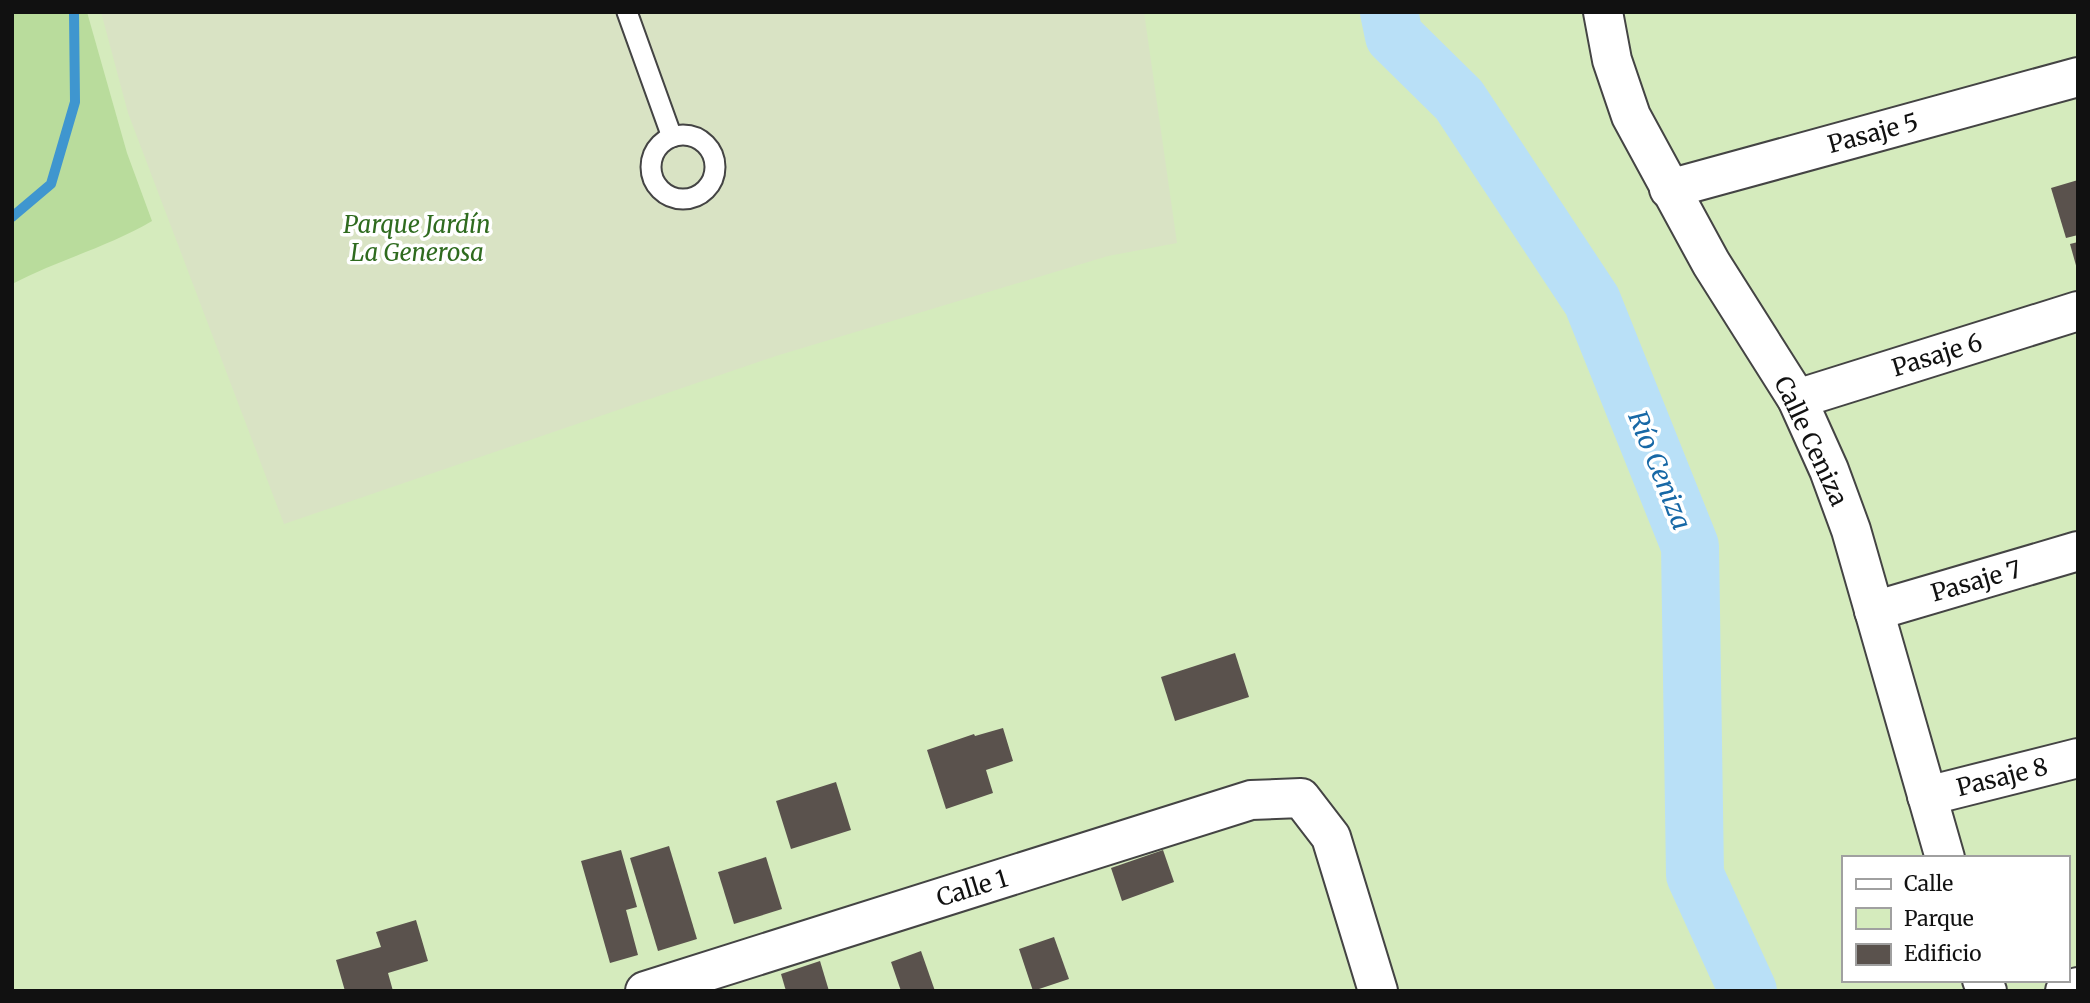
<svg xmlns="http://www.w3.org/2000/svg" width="2090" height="1003" font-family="Merriweather,serif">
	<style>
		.green { fill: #d5ebbd; fill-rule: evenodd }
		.forest { fill: #b9dc9c }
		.cemetery { fill: #d9e3c4 }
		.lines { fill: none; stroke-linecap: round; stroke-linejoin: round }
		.stream { stroke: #3f96cf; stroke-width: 10 }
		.river { stroke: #b9e0f7; stroke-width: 58 }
		.building { fill: #5a524d }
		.service-casing { stroke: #444; stroke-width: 23 }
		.minor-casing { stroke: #444; stroke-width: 42 }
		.service { stroke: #fff; stroke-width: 19 }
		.minor { stroke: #fff; stroke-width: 38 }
		.labels { text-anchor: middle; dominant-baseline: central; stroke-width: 7; stroke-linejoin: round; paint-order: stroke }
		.street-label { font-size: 24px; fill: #111; stroke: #fff }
		.park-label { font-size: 24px; font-style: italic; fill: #2f6b1f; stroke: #fff }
		.water-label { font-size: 26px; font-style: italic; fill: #1768a6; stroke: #fff }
	</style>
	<rect width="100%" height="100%" fill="#fffdf5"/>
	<path class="green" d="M12,12H2078V991H12ZM1843,858H2067V980H1843Z"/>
	<path class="forest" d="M12,12H87L127,153L152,221C108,247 58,260 12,284Z"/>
	<path class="cemetery" d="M101,12H1144L1177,243L1108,256L776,356L284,524L128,113Z"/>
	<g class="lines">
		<path class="stream" d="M12,217L51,184L75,102L74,12"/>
		<path class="river" d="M1389,12L1394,36L1459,100L1592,301L1690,546L1695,875L1748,991"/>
	</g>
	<g class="building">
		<path d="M2078,180V235L2066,238L2051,188Z"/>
		<path d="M2078,242V269H2077L2070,244Z"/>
		<path d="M1235,653L1249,697L1175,721L1161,677Z"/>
		<path d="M1003,728L1013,761L986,770L993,793L946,809L927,750L974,734L975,736Z"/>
		<path d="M836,782L851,830L791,849L776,801Z"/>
		<path d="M669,846L697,939L658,951L630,858Z"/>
		<path d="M621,850L637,907L626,910L638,955L610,963L581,861Z"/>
		<path d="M1163,850L1174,882L1122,901L1111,868Z"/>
		<path d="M766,857L782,909L734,924L718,872Z"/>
		<path d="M416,920L428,961L388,973L393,991H345L336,960L381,947L376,932Z"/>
		<path d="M1054,937L1069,979L1033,991L1019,949Z"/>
		<path d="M921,951L935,991H901L891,962Z"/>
		<path d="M820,961L829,991H786L781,974Z"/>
	</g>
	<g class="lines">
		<g class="service-casing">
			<g id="service">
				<path d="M627,12L672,137"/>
				<circle cx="683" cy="167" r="32"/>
			</g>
		</g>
		<g class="minor-casing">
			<g id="minor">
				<path d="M1603,12L1612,60L1631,116L1711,263L1797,399L1829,470L1851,530L1945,858"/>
				<path d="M1669,189L2078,77"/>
				<path d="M1797,399L2078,311"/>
				<path d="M1874,611L2078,551"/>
				<path d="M1927,796L2078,758"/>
				<path d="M1982,980L1987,991"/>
				<path d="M645,991L1251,800L1301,798L1331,837L1378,991"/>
				<path d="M2065,991L2078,987"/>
			</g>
		</g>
		<use href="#service" class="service"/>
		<use href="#minor" class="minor"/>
	</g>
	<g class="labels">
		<g class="street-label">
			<text transform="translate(1873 133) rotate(-15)">Pasaje 5</text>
			<text transform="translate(1937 355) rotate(-17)">Pasaje 6</text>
			<text transform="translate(1811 441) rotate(65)">Calle Ceniza</text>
			<text transform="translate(1976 581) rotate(-16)">Pasaje 7</text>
			<text transform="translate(2002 777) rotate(-14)">Pasaje 8</text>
			<text transform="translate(972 888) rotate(-17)">Calle 1</text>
		</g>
		<g class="park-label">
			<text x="417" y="224">Parque Jardín<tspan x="417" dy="28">La Generosa</tspan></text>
		</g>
		<g class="water-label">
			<text transform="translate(1660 470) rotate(68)">Río Ceniza</text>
		</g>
	</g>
	<rect width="2090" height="1003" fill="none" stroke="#111111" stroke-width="28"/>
	<rect x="1842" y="856" width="228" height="126" fill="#ffffff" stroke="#a0a0a0" stroke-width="2"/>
	<rect x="1856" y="879" width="35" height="10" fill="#ffffff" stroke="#a0a0a0" stroke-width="2"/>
	<text x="1904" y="891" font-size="21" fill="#111111">Calle</text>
	<rect x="1856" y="908" width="35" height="21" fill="#d5ebbd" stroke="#a0a0a0" stroke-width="2"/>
	<text x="1904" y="926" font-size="21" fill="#111111">Parque</text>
	<rect x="1856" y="944" width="35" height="21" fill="#5a524d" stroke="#a0a0a0" stroke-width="2"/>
	<text x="1904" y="961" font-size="21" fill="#111111">Edificio</text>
</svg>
